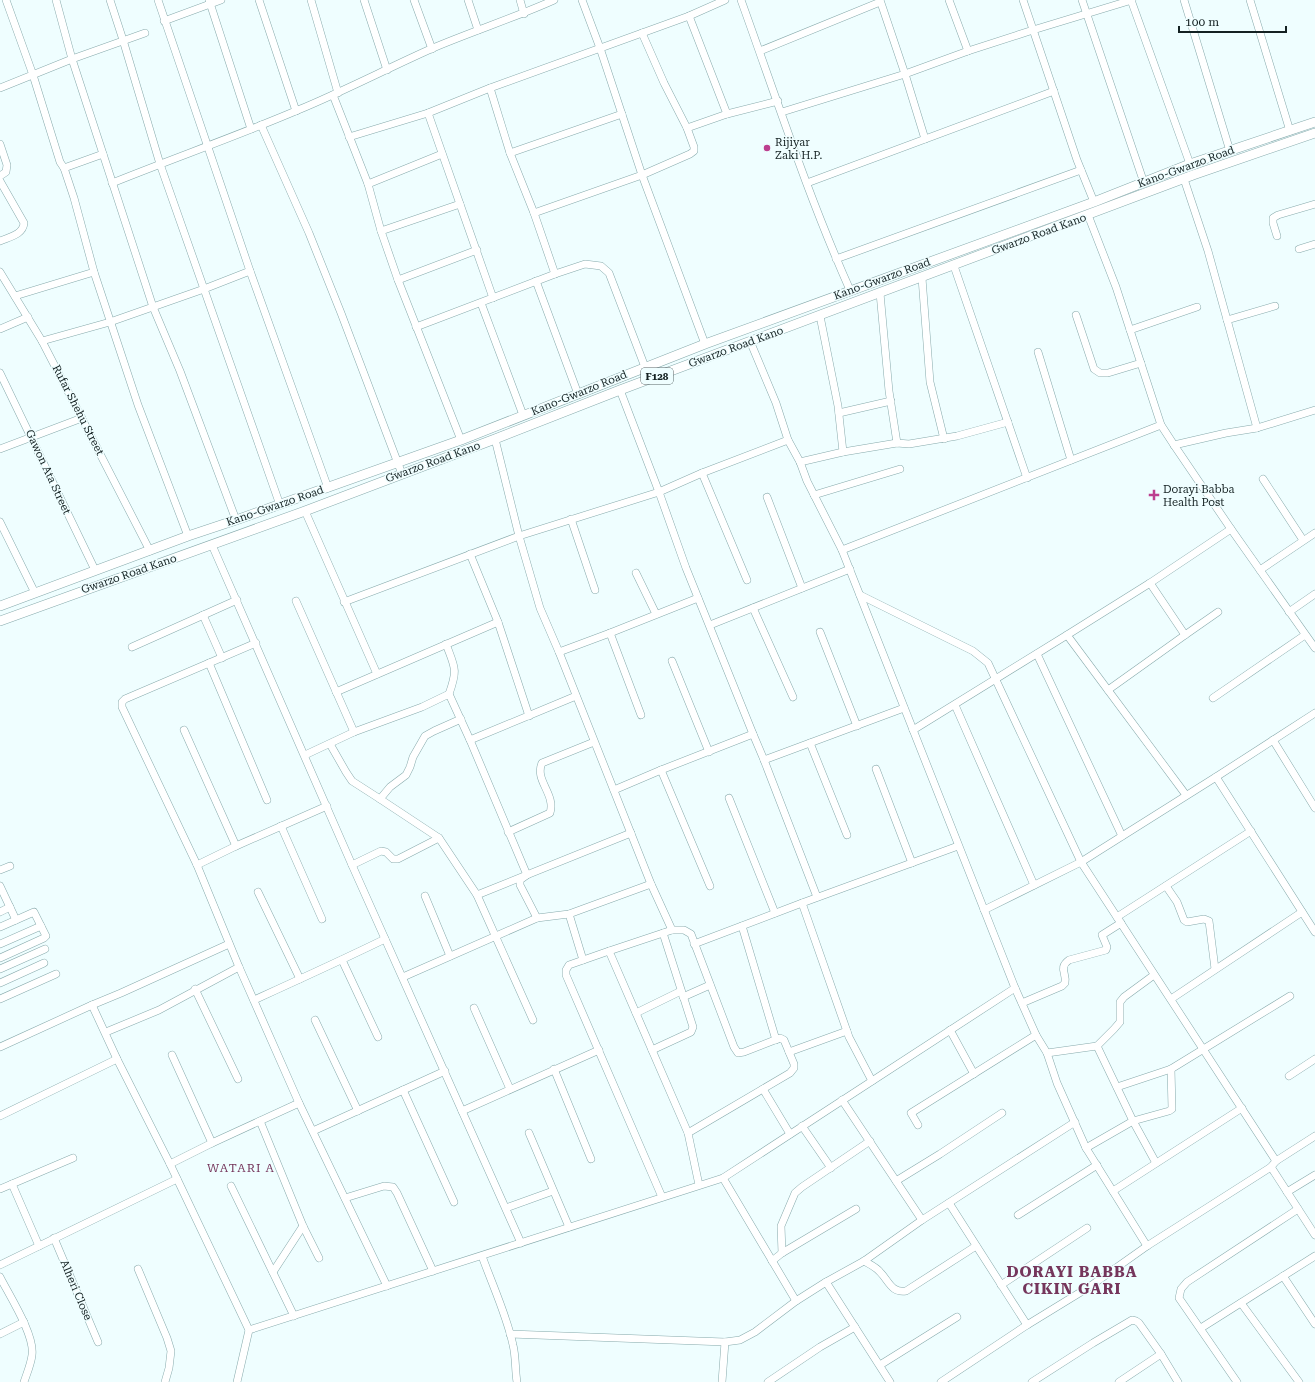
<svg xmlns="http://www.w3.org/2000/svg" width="1315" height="1382" font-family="'Roboto Serif',serif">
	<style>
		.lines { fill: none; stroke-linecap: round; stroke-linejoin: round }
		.minor-casing { stroke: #87aaac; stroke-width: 8 }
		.major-casing { stroke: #87aaac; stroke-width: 10 }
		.minor { stroke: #fff; stroke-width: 7 }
		.major { stroke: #fff; stroke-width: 9 }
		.poi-dot { fill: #bc3f8f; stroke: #effeff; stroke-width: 1.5 }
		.labels { text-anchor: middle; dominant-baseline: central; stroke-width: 3; stroke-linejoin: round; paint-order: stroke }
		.shield { fill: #effeff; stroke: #566364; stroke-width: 1 }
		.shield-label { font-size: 10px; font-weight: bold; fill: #142122 }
		.poi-label { font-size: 11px; fill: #142122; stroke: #effeff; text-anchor: start }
		.street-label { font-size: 11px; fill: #142122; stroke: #effeff }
		.neighbourhood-label { font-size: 12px; letter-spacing: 1px; fill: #75365c; stroke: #effeff }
		.district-label { font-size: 15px; font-weight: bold; letter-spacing: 1px; fill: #75365c; stroke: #effeff }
	</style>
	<rect width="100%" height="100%" fill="#effeff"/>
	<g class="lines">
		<g class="minor-casing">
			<g id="minor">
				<path d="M6,0L33,75L60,162L64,168L74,198L94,272L138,405L188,536"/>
				<path d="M56,0L72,59L153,307L180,371L236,520"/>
				<path d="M110,0L123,40L160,164L280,505"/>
				<path d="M158,0L250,271L328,488"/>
				<path d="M209,0L251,129"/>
				<path d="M259,0L296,111"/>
				<path d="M311,0L338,93"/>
				<path d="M364,0L387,70"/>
				<path d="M414,0L432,49"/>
				<path d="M468,0L478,30"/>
				<path d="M520,0L524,14"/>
				<path d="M582,0L600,48L642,175L705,344"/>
				<path d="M741,0C776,97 808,196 850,290"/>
				<path d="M880,0L905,74L925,139"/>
				<path d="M949,0L968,51"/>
				<path d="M1023,0L1077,160L1094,202"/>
				<path d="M1082,0L1144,183"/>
				<path d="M1131,0L1190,164"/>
				<path d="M1184,0L1230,151"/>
				<path d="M1250,0L1290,131"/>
				<path d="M689,16L727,114"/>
				<path d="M164,21L221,0"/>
				<path d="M642,33L664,83L687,128L727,114L778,101"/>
				<path d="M760,51L880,2"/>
				<path d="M0,88L72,59L145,33"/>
				<path d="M490,88L510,153L534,213L555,274"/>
				<path d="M333,95L368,184L381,231L398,280L461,440"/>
				<path d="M782,112L905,74L968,51L1033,30L1132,0"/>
				<path d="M428,113L493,298"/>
				<path d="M261,125L309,233L341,313L402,474"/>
				<path d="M349,137L428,113L490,88L689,16L725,0"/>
				<path d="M0,144L7,165L6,172L0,176"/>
				<path d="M510,153L622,114"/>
				<path d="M64,168L103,154"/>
				<path d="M1184,179L1208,251L1257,428"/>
				<path d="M0,181L24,223C23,235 9,237 0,241"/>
				<path d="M112,183C174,158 237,136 298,110C344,91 388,68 433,48C473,31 514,18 554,0"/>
				<path d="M807,183L1054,91"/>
				<path d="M368,184L442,154"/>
				<path d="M534,213L642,175L690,154L694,151V147L687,128"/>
				<path d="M1088,215L1116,287L1161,425L1174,445L1231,529L1315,648"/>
				<path d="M381,231L460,204"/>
				<path d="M1277,236L1273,223V218L1278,215L1315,204"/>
				<path d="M1299,249L1315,244"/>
				<path d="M836,259L1081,170"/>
				<path d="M954,266L1027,478"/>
				<path d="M0,272L42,341L150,551"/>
				<path d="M922,278L930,382L944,439"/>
				<path d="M398,280L477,250"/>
				<path d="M536,281L578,394"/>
				<path d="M880,293L889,391L897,443"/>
				<path d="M15,296L94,272"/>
				<path d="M481,303L523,415"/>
				<path d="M1076,315L1094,369L1100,373H1108L1141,363"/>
				<path d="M820,316L838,406L843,452"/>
				<path d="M1227,320L1275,306"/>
				<path d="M416,327L555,274L585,264L601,266L609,273L645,367"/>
				<path d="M0,329L28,317"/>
				<path d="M1130,330L1197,307"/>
				<path d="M42,341L110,322L204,289L250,271"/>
				<path d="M750,341L776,403L788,440L800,462L807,481L842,550L1015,988L1036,1035L1047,1053L1057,1083L1086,1148L1147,1246"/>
				<path d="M1038,352L1071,460"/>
				<path d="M0,373L95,570"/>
				<path d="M620,390L659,492L686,568L753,734L764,760L817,897"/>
				<path d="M839,413L891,401"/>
				<path d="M495,439L519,536L540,608L559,652L651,884L672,930H684L691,934L734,1047L738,1053L744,1052L780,1038L784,1040L794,1064V1068L790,1073L688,1133L699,1185"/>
				<path d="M1174,445L1226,433L1257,428L1315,410"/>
				<path d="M0,449L82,418"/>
				<path d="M800,462L843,452L897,443L909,444L957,436L1008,422"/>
				<path d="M702,473L747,580"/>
				<path d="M1263,479L1303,540"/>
				<path d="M814,495L900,469"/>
				<path d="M767,497L802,588"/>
				<path d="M305,511L377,674"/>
				<path d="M571,519L595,590"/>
				<path d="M0,522L35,593"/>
				<path d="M212,545L352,865L521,1243"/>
				<path d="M842,550L1161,425"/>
				<path d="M470,554L498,622L529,716"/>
				<path d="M1260,570L1315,533"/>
				<path d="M636,573L656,614"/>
				<path d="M1150,583L1185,635"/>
				<path d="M860,595L973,651L988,663L1081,862L1276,1161"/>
				<path d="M296,601L354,732"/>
				<path d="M344,602L519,536L659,492L702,473L788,440"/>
				<path d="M753,608L793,697"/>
				<path d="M1289,612L1315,594"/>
				<path d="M203,615L222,658"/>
				<path d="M710,625L850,569"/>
				<path d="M820,632L857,726"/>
				<path d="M610,633L641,715"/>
				<path d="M256,643L125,699L122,702V707L197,865L239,967L299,1103L387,1286"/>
				<path d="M446,644C455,668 458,669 449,694"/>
				<path d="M132,647L237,600"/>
				<path d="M559,652L610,633L698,598"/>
				<path d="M1037,654L1122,836"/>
				<path d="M672,661L709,752"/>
				<path d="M209,663L267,800"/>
				<path d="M1108,690L1185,635L1218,612"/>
				<path d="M336,692L498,622"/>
				<path d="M1213,698L1305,635"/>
				<path d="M955,705L1034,885"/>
				<path d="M461,719L434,731L425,736L413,757L410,767L406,775L390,787L380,799L439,838L477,895"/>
				<path d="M184,730L236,846"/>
				<path d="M913,730L1067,635"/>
				<path d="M470,740L576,696"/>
				<path d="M1273,740L1315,808"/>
				<path d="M810,743L847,835"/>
				<path d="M330,744L346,772L352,781L380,799"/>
				<path d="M305,755L354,732L422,707L449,694L470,740L527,875L520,880V885L537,918L569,914L651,884"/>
				<path d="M764,760L904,708"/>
				<path d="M876,769L912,863"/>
				<path d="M661,770L710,886"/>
				<path d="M1216,777L1315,932"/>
				<path d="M614,790L661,770L753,734"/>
				<path d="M1186,795L1067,635L1150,583L1231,529"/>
				<path d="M729,798L775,913"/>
				<path d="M281,826L322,919"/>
				<path d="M508,832L550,813C556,794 534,780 542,763L594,742"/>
				<path d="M197,865L236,846L327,806"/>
				<path d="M352,865L381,851L386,852L393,859H398L439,838"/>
				<path d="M0,870L10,866"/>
				<path d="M0,886L16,920"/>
				<path d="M1166,886L1177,902L1184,920L1187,922L1204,919L1209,921L1215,969"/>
				<path d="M258,892L300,979"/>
				<path d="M425,896L450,956"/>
				<path d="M802,903L849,1037L872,1081"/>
				<path d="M984,910L1081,862L1216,777L1315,713"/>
				<path d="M0,912L10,907"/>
				<path d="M569,914L583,960"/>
				<path d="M1117,917L1251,831"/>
				<path d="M742,926L776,1040"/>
				<path d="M0,927L34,912L46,936L44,938L0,958"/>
				<path d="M672,930L609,951L688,1133"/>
				<path d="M0,944L41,926"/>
				<path d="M694,944L802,903L958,846"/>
				<path d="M609,951L569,965L566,970V975L662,1197"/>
				<path d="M342,960L378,1037"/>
				<path d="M0,969L45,949"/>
				<path d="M403,977L537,918"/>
				<path d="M0,983L44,963"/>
				<path d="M195,989L238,1079"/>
				<path d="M683,997L710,985"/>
				<path d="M0,999L56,974"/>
				<path d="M1171,999L1302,912"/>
				<path d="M254,1000C298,980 342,960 385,939"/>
				<path d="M1022,1003L1062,986L1065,983C1067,973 1058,968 1069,960L1106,950L1107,947L1102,935L1121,923"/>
				<path d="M92,1005L121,993L229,944"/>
				<path d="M474,1008L510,1089"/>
				<path d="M636,1013L681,991"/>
				<path d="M315,1020L358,1111"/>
				<path d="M533,1020L477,895L631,833"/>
				<path d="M950,1030L974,1074"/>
				<path d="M106,1032L159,1010L239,967"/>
				<path d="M1097,1046L1133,1121L1156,1163"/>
				<path d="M0,1047L92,1005L117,1059L170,1164L212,1143L299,1103"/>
				<path d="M652,1050L691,1032L693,1027L663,933"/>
				<path d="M789,1052L847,1031"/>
				<path d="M1047,1053L1097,1046L1114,1029L1120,1022V1002L1124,997L1154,975"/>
				<path d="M172,1055L212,1143"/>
				<path d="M554,1069L591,1159"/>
				<path d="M1289,1076L1315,1059"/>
				<path d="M1117,1087L1171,1069L1290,996"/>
				<path d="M763,1089L790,1134"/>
				<path d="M403,1090L454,1202"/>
				<path d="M842,1100L922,1220"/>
				<path d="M462,1111L599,1050"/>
				<path d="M0,1116L117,1059"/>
				<path d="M260,1121L303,1226L319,1258"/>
				<path d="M918,1125L911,1113L1036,1035"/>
				<path d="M802,1126L831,1168"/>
				<path d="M313,1131L445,1071"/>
				<path d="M529,1133L569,1227"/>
				<path d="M1086,1148L1133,1121L1169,1111L1172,1109L1171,1069"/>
				<path d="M170,1164L249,1330L237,1382"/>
				<path d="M1271,1167L1315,1235"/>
				<path d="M723,1178L796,1301"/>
				<path d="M896,1181L940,1154L1002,1113"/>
				<path d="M12,1184L39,1246"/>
				<path d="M231,1186L294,1316"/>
				<path d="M0,1189L73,1158"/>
				<path d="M1113,1191L1242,1108"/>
				<path d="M1287,1192L1315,1175"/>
				<path d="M345,1198L384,1186L393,1187L397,1193L433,1271"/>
				<path d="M949,1203L1027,1325"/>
				<path d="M506,1208L553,1191"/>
				<path d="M1018,1215L1097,1165"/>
				<path d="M54,1238L98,1342"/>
				<path d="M782,1253L781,1226L795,1193L802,1187L870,1141"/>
				<path d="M482,1256C492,1284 507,1316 513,1345C516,1357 515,1370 517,1382"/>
				<path d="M772,1261L782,1253L856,1209"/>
				<path d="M864,1261C869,1264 876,1267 880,1272C889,1281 891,1293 906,1291L976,1246"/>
				<path d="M0,1265L177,1179"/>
				<path d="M138,1269L167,1338L171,1351L169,1368L165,1382"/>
				<path d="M273,1272L303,1226"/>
				<path d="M1283,1276L1315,1324"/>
				<path d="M0,1277C9,1295 35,1335 32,1355C31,1364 27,1373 24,1382"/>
				<path d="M826,1282L890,1382"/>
				<path d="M1001,1285L1087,1228"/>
				<path d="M1241,1303L1299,1382"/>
				<path d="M1201,1328L1315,1256"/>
				<path d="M249,1330L723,1178L1015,988"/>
				<path d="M0,1334L24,1322"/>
				<path d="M510,1334L725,1342L740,1340L755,1332L796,1301L826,1282L864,1261L922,1220L1075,1122"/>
				<path d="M880,1365L957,1317"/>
				<path d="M722,1382L725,1342"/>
				<path d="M768,1382L820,1347L855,1327"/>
				<path d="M941,1382L1027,1325L1089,1287L1147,1246L1271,1167L1276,1161L1315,1136"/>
				<path d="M1032,1382L1093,1343L1132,1320L1136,1321L1139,1323L1161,1354L1178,1382"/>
				<path d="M1119,1382L1161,1354"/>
				<path d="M1237,1382L1179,1298L1181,1289L1187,1282L1298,1209"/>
			</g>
		</g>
		<g class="major-casing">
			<g id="major">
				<path d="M0,606L188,536L236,520L461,440L705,344L1094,202L1190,164L1315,122"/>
				<path d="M0,621L305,511L495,439L620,390L1193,175L1315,133"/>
			</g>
		</g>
		<use href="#minor" class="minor"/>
		<use href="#major" class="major"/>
	</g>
	<g class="poi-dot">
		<circle cx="767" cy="148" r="4"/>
		<path d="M1152 489h4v4h4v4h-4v4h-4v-4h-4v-4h4z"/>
	</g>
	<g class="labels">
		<rect class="shield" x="641" y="368" width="32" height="16" rx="3"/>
		<g class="shield-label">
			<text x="657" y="376">F128</text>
		</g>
		<g class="poi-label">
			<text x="775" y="142">Rijiyar<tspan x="775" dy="13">Zaki H.P.</tspan></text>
			<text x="1163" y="489">Dorayi Babba<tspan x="1163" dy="13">Health Post</tspan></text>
		</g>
		<g class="street-label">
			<text transform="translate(1186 167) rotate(-20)">Kano-Gwarzo Road</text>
			<text transform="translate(1039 234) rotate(-20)">Gwarzo Road Kano</text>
			<text transform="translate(882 279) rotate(-20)">Kano-Gwarzo Road</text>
			<text transform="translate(736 347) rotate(-20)">Gwarzo Road Kano</text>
			<text transform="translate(579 393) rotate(-22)">Kano-Gwarzo Road</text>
			<text transform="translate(78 410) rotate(63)">Rufar Shehu Street</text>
			<text transform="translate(433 462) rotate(-20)">Gwarzo Road Kano</text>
			<text transform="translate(48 472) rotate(65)">Gawon Ata Street</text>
			<text transform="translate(275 506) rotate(-19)">Kano-Gwarzo Road</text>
			<text transform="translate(129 574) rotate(-19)">Gwarzo Road Kano</text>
			<text transform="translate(76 1290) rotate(67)">Alheri Close</text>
		</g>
		<g class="neighbourhood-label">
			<text x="241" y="1168">WATARI A</text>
		</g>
		<g class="district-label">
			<text x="1072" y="1272">DORAYI BABBA<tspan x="1072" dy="17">CIKIN GARI</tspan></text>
		</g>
	</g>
	<path d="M1179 26v6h107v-6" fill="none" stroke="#142122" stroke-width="2"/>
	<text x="1185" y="26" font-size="12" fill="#142122" stroke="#effeff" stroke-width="3" paint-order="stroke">100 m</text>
</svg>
